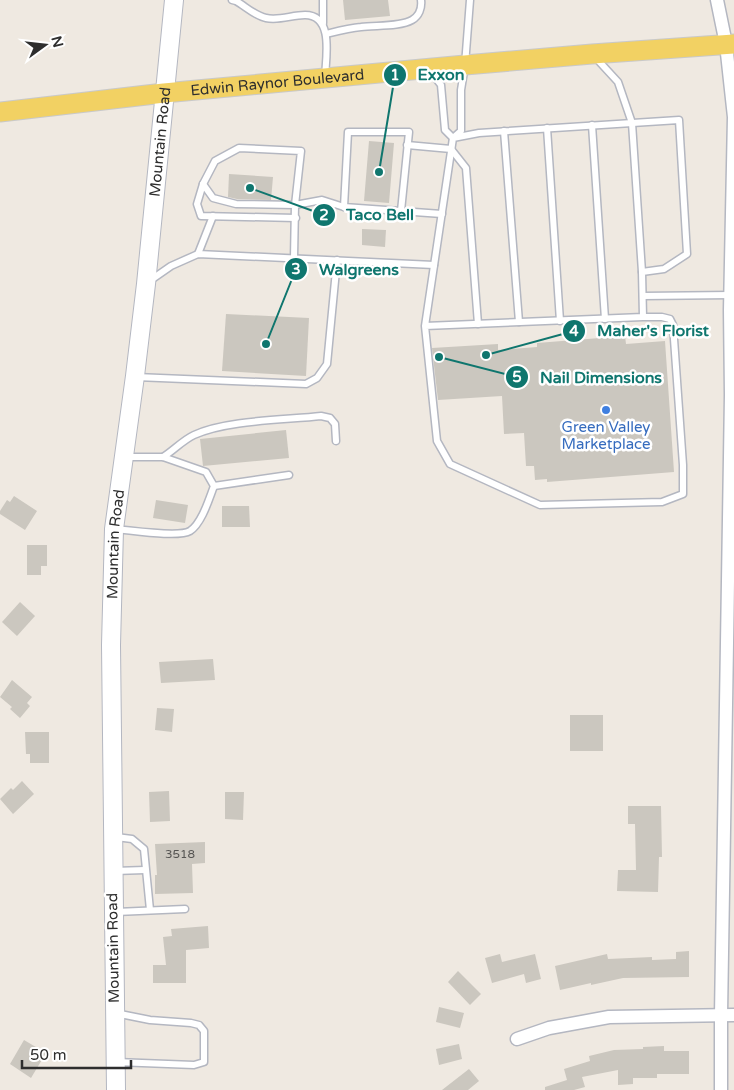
<svg xmlns="http://www.w3.org/2000/svg" width="734" height="1090" font-family="'Varela Round',sans-serif">
	<style>
		.building { fill: #cbc7bf }
		.lines { fill: none; stroke-linecap: round; stroke-linejoin: round }
		.lane-casing { stroke: #b4b7c1; stroke-width: 9 }
		.street-casing { stroke: #b4b7c1; stroke-width: 15 }
		.secondary-casing { stroke: #b4b7c1; stroke-width: 20 }
		.primary-casing { stroke: #c9c9c9; stroke-width: 21 }
		.lane { stroke: #fff; stroke-width: 6 }
		.street { stroke: #fff; stroke-width: 12 }
		.secondary { stroke: #fff; stroke-width: 18 }
		.primary { stroke: #f2d163; stroke-width: 19 }
		.shop-dot { fill: #3f7fe0; stroke: #fff; stroke-width: 2 }
		.labels { text-anchor: middle; dominant-baseline: central; stroke-width: 5; stroke-linejoin: round; paint-order: stroke }
		.number-label { font-size: 12px; fill: #555452 }
		.street-label { font-size: 15px; fill: #2e2e2e; stroke: #fff }
		.shop-label { font-size: 15px; fill: #366cbe; stroke: #fff }
		.leader { fill: none; stroke: #0f766e; stroke-width: 2 }
		.callout-dot { fill: #0f766e; stroke: #fff; stroke-width: 2 }
		.mark-label { font-size: 15px; text-anchor: middle; font-weight: bold; fill: #fff }
		.callout-label { font-size: 16px; text-anchor: middle; font-weight: bold; fill: #0f766e; stroke: #fff; stroke-width: 5; stroke-linejoin: round; paint-order: stroke }
	</style>
	<rect width="100%" height="100%" fill="#efe9e1"/>
	<g class="building">
		<path d="M343,0H388L390,16L345,20Z"/>
		<path d="M369,141L394,143L389,203L364,201Z"/>
		<path d="M229,174L273,177L271,200L237,199L228,197Z"/>
		<path d="M362,229L386,230L385,247L362,245Z"/>
		<path d="M226,314L309,318L306,376L222,371Z"/>
		<path d="M625,336L626,344L665,341L674,472L547,482V479L535,480L534,466H526L524,433L504,434L502,396L438,400L432,348L498,344V350L537,347V343Z"/>
		<path d="M286,430L289,458L203,466L200,439Z"/>
		<path d="M14,496L37,511L25,530L0,514V511L7,500L10,502Z"/>
		<path d="M156,500L188,505L185,523L153,518Z"/>
		<path d="M222,506H249L250,527H222Z"/>
		<path d="M27,545H47V566H41V575H27Z"/>
		<path d="M20,602L35,616L17,636L2,622Z"/>
		<path d="M213,659L215,680L161,683L159,662Z"/>
		<path d="M12,680L32,697L27,703L30,706L20,718L10,709L12,707L0,697Z"/>
		<path d="M157,708L174,709L172,732L155,730Z"/>
		<rect x="570" y="715" width="33" height="36"/>
		<path d="M25,732H49V763H30V754H26Z"/>
		<path d="M22,781L34,794L13,814L0,799L11,788L13,790Z"/>
		<path d="M169,791L170,821L150,822L149,792Z"/>
		<path d="M225,792H244L243,820L225,819Z"/>
		<path d="M628,806H661L662,857H659L658,892L617,891L618,870H636L635,824H628Z"/>
		<path d="M205,842V863L192,864L193,893L155,894V875H157L155,844Z"/>
		<path d="M208,926L209,948L186,950V983H153V965H166L163,937L172,936L171,929Z"/>
		<path d="M689,951V977L623,978L591,985V983L560,990L555,966L607,954L608,959L652,957V960L676,959V952Z"/>
		<path d="M500,954L502,962L535,954L541,979L526,983L524,974L492,983L485,958Z"/>
		<path d="M458,971L481,994L470,1005L448,982Z"/>
		<path d="M439,1007L464,1013L460,1028L436,1022Z"/>
		<path d="M24,1040L46,1053L31,1078L10,1064Z"/>
		<path d="M459,1044L462,1059L439,1065L436,1049Z"/>
		<path d="M664,1046V1051H689V1074H657V1078H633V1084L618,1085V1070L582,1077L585,1087L574,1090H545V1087L567,1080L564,1069L590,1061L589,1056L614,1050L643,1049V1047Z"/>
		<path d="M469,1069L479,1081L468,1090H442Z"/>
	</g>
	<g class="lines">
		<g class="lane-casing">
			<g id="lane">
				<path d="M232,0L236,1C245,6 255,16 266,18C279,21 292,15 305,15C334,15 326,57 325,77"/>
				<path d="M323,0V23"/>
				<path d="M326,34C338,31 349,28 361,27C375,25 400,27 412,20C419,16 422,8 421,0"/>
				<path d="M595,57L618,82L632,123L642,272"/>
				<path d="M430,71L441,85L445,130L453,138L461,131V90L465,65L470,0"/>
				<path d="M592,125L605,319"/>
				<path d="M547,128L560,321"/>
				<path d="M504,131L519,322"/>
				<path d="M407,145L451,149L466,168L478,324"/>
				<path d="M203,184L213,198L236,204L295,205L294,258"/>
				<path d="M401,211L409,132H348L344,207L442,214"/>
				<path d="M296,218L201,216L197,204L203,184L215,161L239,148L301,151L295,205L322,200L344,207"/>
				<path d="M198,254L213,216"/>
				<path d="M148,282L171,266L198,254L434,265"/>
				<path d="M643,296L731,295"/>
				<path d="M425,326L437,441L450,464L540,505L662,502L683,494V465L673,325L670,319L662,317H643L425,326L453,138L479,133L679,120L687,254L664,269L642,272L643,317"/>
				<path d="M136,377L306,384L317,378L327,364L337,260"/>
				<path d="M163,457C173,451 183,440 194,435C226,420 285,420 321,416L330,418L335,424L336,441"/>
				<path d="M214,486L289,475"/>
				<path d="M115,529C130,530 178,538 190,531C202,523 209,499 214,486L206,472L163,457H125"/>
				<path d="M116,837L132,839L144,849L150,910"/>
				<path d="M114,871L145,870"/>
				<path d="M116,912L185,909"/>
				<path d="M115,1013L150,1020L191,1023L199,1025L204,1031V1062L194,1065L116,1062"/>
			</g>
		</g>
		<g class="street-casing">
			<g id="street">
				<path d="M717,0L726,44L734,117L730,310L731,395L721,1015V1090"/>
				<path d="M517,1039L549,1028L609,1017L734,1015"/>
			</g>
		</g>
		<g class="secondary-casing">
			<g id="secondary">
				<path id="s1" d="M116,1090L111,645L114,529L135,376L146,284L174,0"/>
			</g>
		</g>
		<g class="primary-casing">
			<g id="primary">
				<path id="s2" d="M0,112L164,93L465,65L592,54L734,44"/>
			</g>
		</g>
		<use href="#lane" class="lane"/>
		<use href="#street" class="street"/>
		<use href="#secondary" class="secondary"/>
		<use href="#primary" class="primary"/>
	</g>
	<circle class="shop-dot" cx="606" cy="410" r="5"/>
	<g class="labels">
		<g class="number-label">
			<text x="180" y="854">3518</text>
		</g>
		<g class="street-label">
			<text stroke="none"><textPath href="#s2" startOffset="279">Edwin Raynor Boulevard</textPath></text>
			<text stroke="none"><textPath href="#s1" startOffset="951">Mountain Road</textPath></text>
			<text stroke="none"><textPath href="#s1" startOffset="546">Mountain Road</textPath></text>
			<text transform="translate(113 948) rotate(-91)">Mountain Road</text>
		</g>
		<g class="shop-label">
			<text x="606" y="427">Green Valley<tspan x="606" dy="17">Marketplace</tspan></text>
		</g>
	</g>
	<path class="leader" d="M379 172L395 75M250 188L324 215M266 344L296 269M486 355L574 331M439 357L517 377"/>
	<g class="callout-dot">
		<circle cx="379" cy="172" r="5"/>
		<circle cx="250" cy="188" r="5"/>
		<circle cx="266" cy="344" r="5"/>
		<circle cx="486" cy="355" r="5"/>
		<circle cx="439" cy="357" r="5"/>
		<circle cx="395" cy="75" r="12"/>
		<circle cx="324" cy="215" r="12"/>
		<circle cx="296" cy="269" r="12"/>
		<circle cx="574" cy="331" r="12"/>
		<circle cx="517" cy="377" r="12"/>
	</g>
	<g class="mark-label">
		<text x="395" y="80">1</text>
		<text x="324" y="220">2</text>
		<text x="296" y="274">3</text>
		<text x="574" y="336">4</text>
		<text x="517" y="382">5</text>
	</g>
	<g class="callout-label">
		<text x="441" y="80">Exxon</text>
		<text x="380" y="220">Taco Bell</text>
		<text x="359" y="275">Walgreens</text>
		<text x="653" y="336">Maher's Florist</text>
		<text x="601" y="383">Nail Dimensions</text>
	</g>
	<g transform="translate(45 45) rotate(75)" stroke="#ffffff" stroke-width="4" paint-order="stroke">
	<path d="M0-4L9 19L0 12L-9 19Z" fill="#2e2e2e"/>
	<text y="-8" font-size="14" font-weight="bold" text-anchor="middle" fill="#2e2e2e">N</text>
	</g>
	<path d="M22 1060v8h109v-8" fill="none" stroke="#2e2e2e" stroke-width="2.5"/>
	<text x="30" y="1060" font-size="15" fill="#2e2e2e" stroke="#ffffff" stroke-width="4" paint-order="stroke">50 m</text>
</svg>
